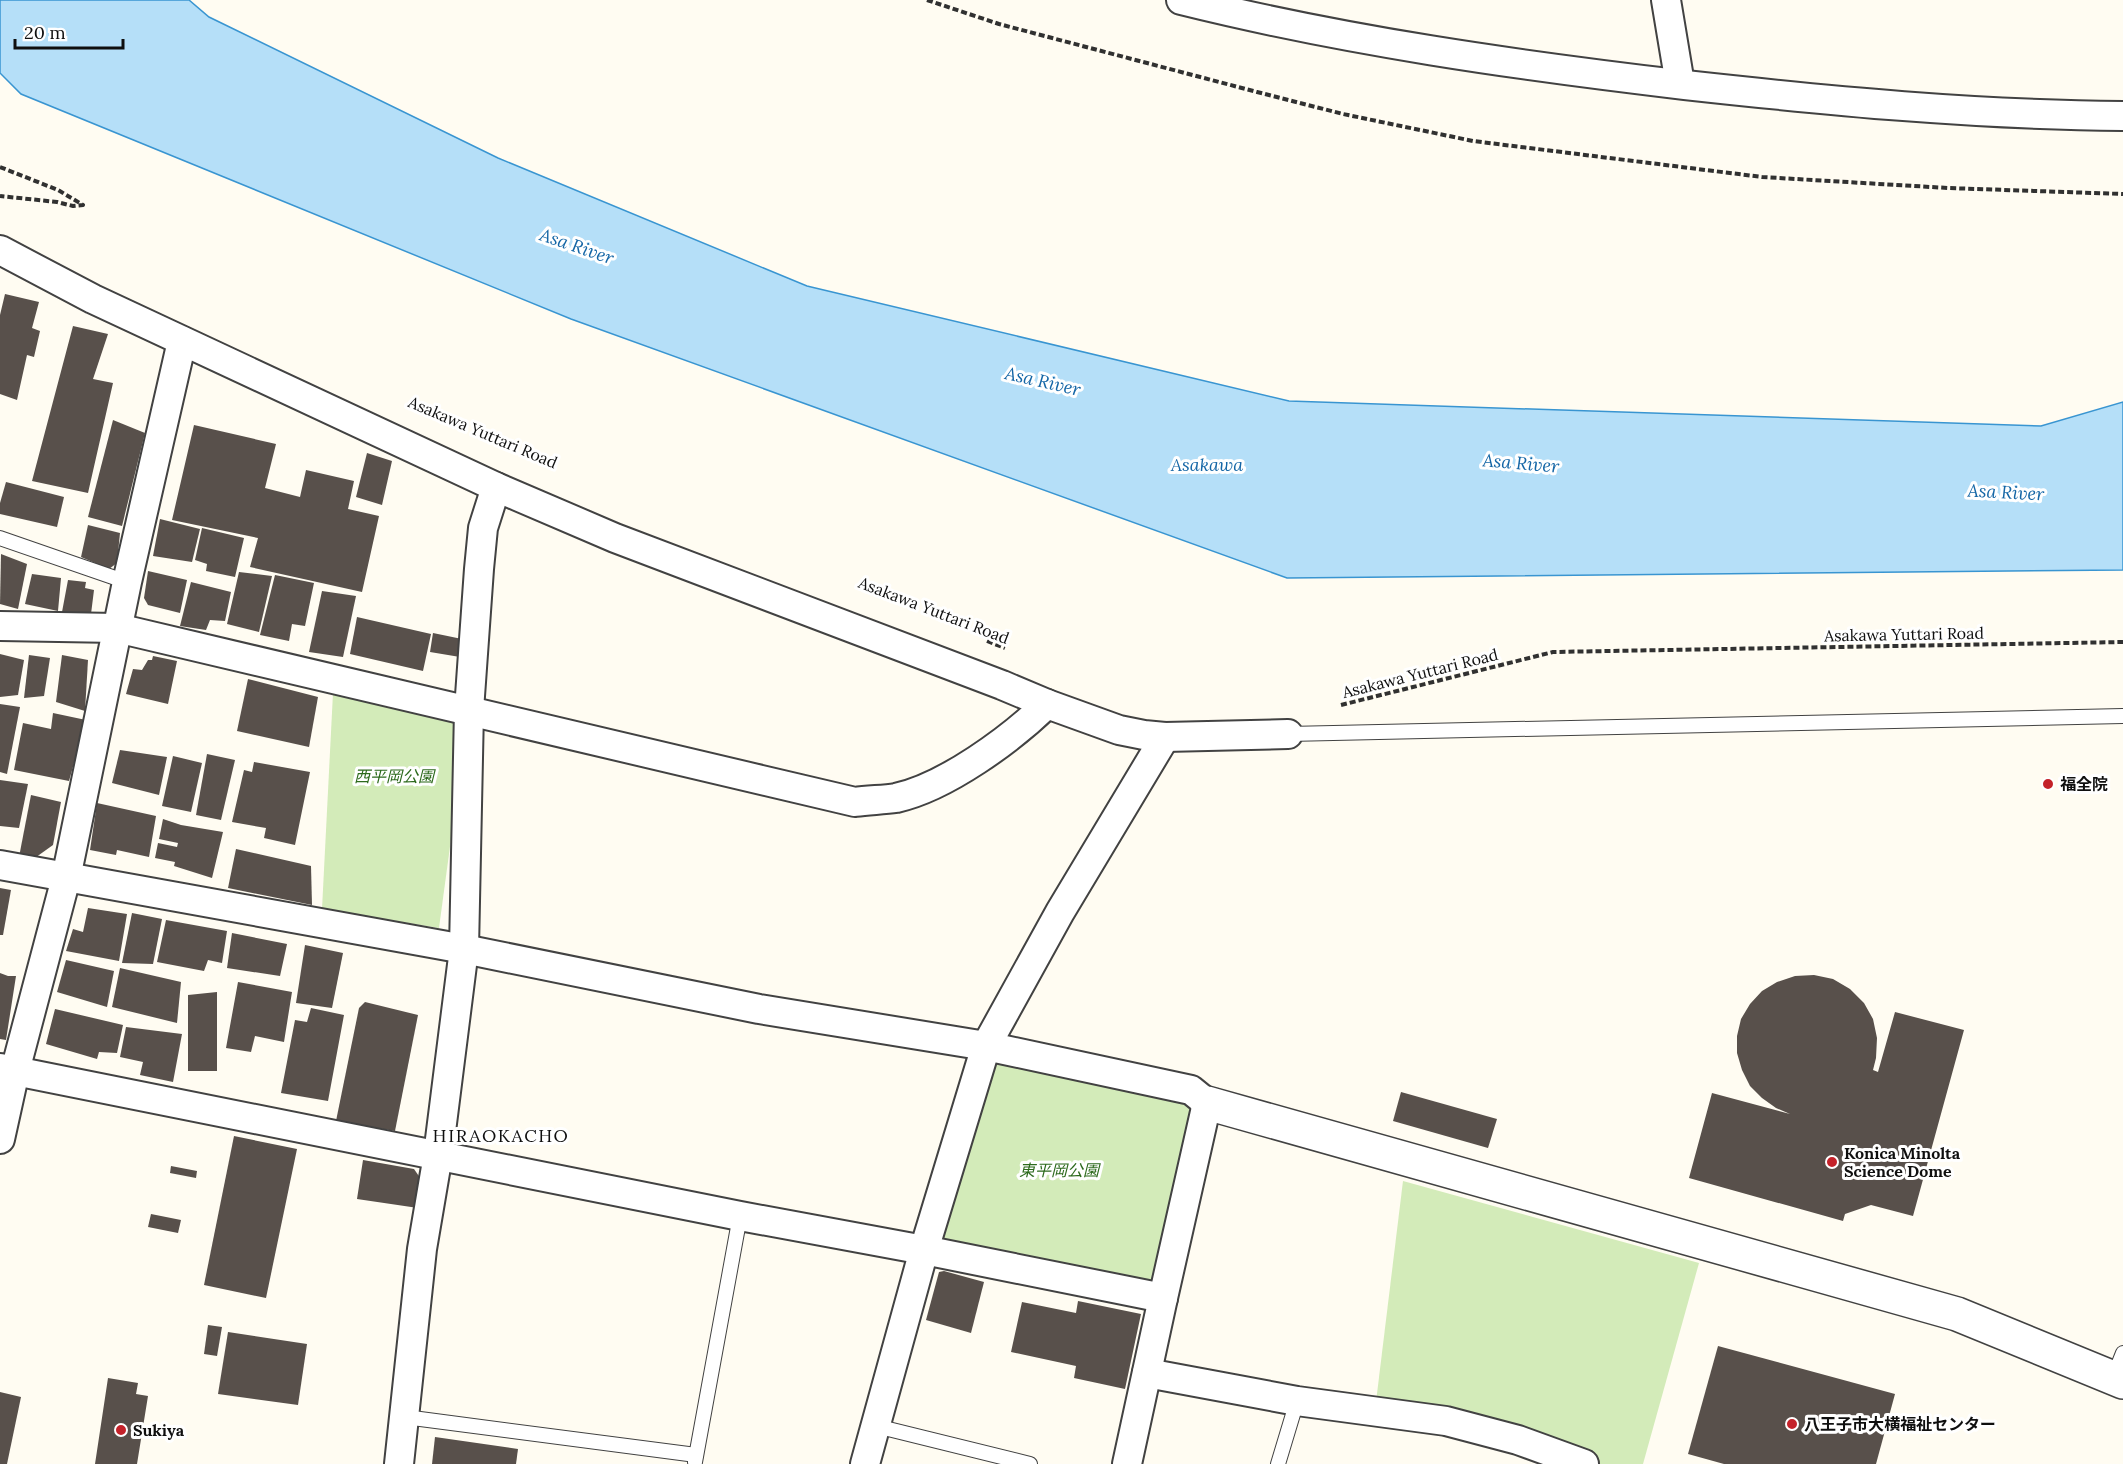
<svg xmlns="http://www.w3.org/2000/svg" width="2123" height="1464" font-family="Lora,'Noto Sans JP',serif">
	<style>
		.green { fill: #d3ebb9 }
		.water { fill: #b5dff8; stroke: #3995d1; stroke-width: 1.5 }
		.building { fill: #58504b }
		.lines { fill: none; stroke-linecap: round; stroke-linejoin: round }
		.service-casing { stroke: #424242; stroke-width: 16 }
		.minor-casing { stroke: #424242; stroke-width: 32 }
		.tertiary-casing { stroke: #424242; stroke-width: 36 }
		.path { stroke: #313131; stroke-width: 4; stroke-dasharray: 6 3; stroke-linecap: butt }
		.service { stroke: #fff; stroke-width: 14 }
		.minor { stroke: #fff; stroke-width: 28 }
		.tertiary { stroke: #fff; stroke-width: 33 }
		.poi-dot { fill: #c4222a; stroke: #fff; stroke-width: 2 }
		.labels { text-anchor: middle; dominant-baseline: central; stroke-width: 6; stroke-linejoin: round; paint-order: stroke }
		.street-label { font-size: 16px; fill: #0f0f0f; stroke: #fff }
		.park-label { font-size: 16px; font-style: italic; fill: #2d6a1d; stroke: #fff }
		.poi-label { font-size: 16px; font-weight: bold; fill: #0f0f0f; stroke: #fff; text-anchor: start }
		.water-label { font-size: 18px; font-style: italic; fill: #1466a6; stroke: #fff }
		.neighbourhood-label { font-size: 18px; letter-spacing: 1.5px; fill: #0f0f0f; stroke: #fff }
	</style>
	<rect width="100%" height="100%" fill="#fffcf2"/>
	<g class="green">
		<path d="M333,693L460,724L462,758L439,928L322,909Z"/>
		<path d="M986,1046L1207,1103L1163,1298L924,1250Z"/>
		<path d="M1403,1181L1699,1263L1643,1464H1584L1375,1410Z"/>
	</g>
	<path class="water" d="M0,0H189L209,17L498,158L807,286L1289,401L2041,426L2123,402V570L1287,578L571,319L21,94L0,73Z"/>
	<g class="building">
		<path d="M5,294L39,302L32,328L40,331L34,357L27,355L17,400L0,394V315Z"/>
		<path d="M73,326L108,334L93,379L113,383L88,493L32,481Z"/>
		<path d="M113,420L145,433L122,526L88,517Z"/>
		<path d="M194,425L276,444L265,488L300,497L306,470L354,481L348,509L379,516L362,592L250,567L258,538L172,520Z"/>
		<path d="M367,453L392,461L382,505L356,497Z"/>
		<path d="M6,482L64,497L57,527L0,514V503Z"/>
		<path d="M160,519L200,529L192,562L153,556Z"/>
		<path d="M88,525L120,533L117,563L109,569L81,557Z"/>
		<path d="M202,528L244,538L235,577L206,571L207,564L195,560Z"/>
		<path d="M1,554L27,564L18,609L0,604Z"/>
		<path d="M148,571L187,580L180,613L148,605L144,598Z"/>
		<path d="M239,572L272,576L259,632L227,624Z"/>
		<path d="M32,574L61,578L58,611L25,604Z"/>
		<path d="M275,575L314,583L305,626L292,624L289,641L260,635Z"/>
		<path d="M68,580L86,582L85,588L94,590L91,614L62,612Z"/>
		<path d="M191,582L231,592L225,621L210,620L206,630L180,626Z"/>
		<path d="M322,591L356,596L343,657L309,652Z"/>
		<path d="M357,617L431,634L423,671L350,654Z"/>
		<path d="M433,633L462,639L460,657L430,652Z"/>
		<path d="M0,654L24,660L18,695L0,697Z"/>
		<path d="M29,655L50,658L44,696L24,698Z"/>
		<path d="M62,655L88,660L85,711L56,702Z"/>
		<path d="M153,656L177,661L168,704L126,694L133,669L142,670L148,660H152Z"/>
		<path d="M248,679L318,697L309,747L237,731Z"/>
		<path d="M0,704L20,707L7,774L0,772Z"/>
		<path d="M53,713L86,720L69,781L14,770L23,723L51,729Z"/>
		<path d="M120,750L167,757L159,795L112,783Z"/>
		<path d="M207,754L235,760L221,820L196,815Z"/>
		<path d="M173,756L202,763L191,812L162,806Z"/>
		<path d="M254,762L310,772L295,845L264,838L266,828L232,822L244,770L252,772Z"/>
		<path d="M0,780L28,784L19,828L0,826Z"/>
		<path d="M31,795L61,802L53,845L32,860L19,857Z"/>
		<path d="M97,803L156,816L149,857L117,850L116,855L90,850Z"/>
		<path d="M163,819L181,825L223,832L212,878L174,866L175,862L155,858L158,843L177,847L178,843L159,839Z"/>
		<path d="M236,849L311,866L312,905L228,888Z"/>
		<path d="M0,888L11,890L3,935H0Z"/>
		<path d="M88,908L127,914L119,961L66,951L73,929L83,932Z"/>
		<path d="M132,913L162,919L153,964L122,963Z"/>
		<path d="M166,920L227,931L222,963L208,960L204,971L157,962Z"/>
		<path d="M232,933L287,944L280,976L227,968Z"/>
		<path d="M305,945L343,953L332,1008L296,1003Z"/>
		<path d="M66,960L114,971L107,1007L57,992Z"/>
		<path d="M120,968L181,982L177,1023L112,1007Z"/>
		<path d="M0,973L8,976H16L6,1040L0,1039Z"/>
		<path d="M1814,975L1833,979L1850,989L1864,1003L1873,1019L1877,1038L1876,1058L1873,1070L1878,1072L1895,1012L1964,1030L1913,1216L1871,1205L1845,1214L1843,1221L1689,1178L1712,1093L1790,1114L1776,1108L1762,1098L1750,1086L1742,1070L1737,1053V1036L1741,1019L1750,1004L1762,991L1777,982L1795,976Z"/>
		<path d="M238,982L292,992L284,1042L255,1036L251,1052L226,1048Z"/>
		<path d="M217,992V1071H188V995Z"/>
		<path d="M365,1002L418,1015L395,1131L336,1121L359,1008Z"/>
		<path d="M311,1008L344,1015L328,1101L281,1093L295,1020L307,1022Z"/>
		<path d="M55,1009L123,1025L117,1053L99,1052L97,1059L46,1044Z"/>
		<path d="M126,1027L182,1034L173,1082L140,1075L143,1062L120,1057Z"/>
		<path d="M1401,1092L1497,1119L1488,1148L1393,1121Z"/>
		<path d="M234,1136L297,1149L266,1298L204,1285Z"/>
		<path d="M363,1160L414,1169L423,1182L418,1208L357,1199Z"/>
		<path d="M171,1166L197,1171L196,1178L170,1173Z"/>
		<path d="M151,1214L181,1220L178,1233L148,1227Z"/>
		<path d="M944,1271L984,1282L971,1333L926,1320L939,1272Z"/>
		<path d="M1078,1301L1141,1314L1125,1389L1074,1378L1076,1366L1011,1352L1022,1302L1076,1313Z"/>
		<path d="M208,1325L222,1327L217,1356L204,1354Z"/>
		<path d="M228,1332L307,1344L298,1405L218,1394Z"/>
		<path d="M1718,1346L1895,1394L1876,1464H1724L1688,1454Z"/>
		<path d="M108,1378L138,1383L136,1394L148,1396L137,1464H95Z"/>
		<path d="M0,1392L21,1397L7,1464H0Z"/>
		<path d="M435,1437L518,1449L516,1464H432Z"/>
	</g>
	<g class="lines">
		<g class="service-casing">
			<g id="service">
				<path d="M0,538L127,582"/>
				<path d="M1288,734L2123,716"/>
				<path d="M2113,1378L2123,1353"/>
				<path d="M405,1417L696,1455"/>
				<path d="M876,1426L1030,1464"/>
				<path d="M695,1462L740,1216"/>
				<path d="M1278,1464L1297,1401"/>
			</g>
		</g>
		<g class="minor-casing">
			<g id="minor">
				<path d="M1181,0C1346,41 1515,65 1685,85C1830,101 1977,115 2123,116"/>
				<path d="M1666,0L1680,84"/>
				<path d="M0,250L93,299L496,487L615,538L1002,685L1047,704L1119,730L1144,735L1165,737L1288,734"/>
				<path d="M0,626L117,628L855,802C868,800 883,800 896,798C946,787 1011,739 1047,704"/>
				<path d="M0,865L464,949L759,1009L986,1046L1191,1090L1207,1103L1163,1298L1127,1464"/>
				<path d="M0,1068L740,1216L924,1250L1163,1298"/>
				<path d="M0,1139L15,1071L66,878L127,582L182,341"/>
				<path d="M1147,1373L1297,1401L1446,1421L1518,1440L1584,1464"/>
				<path d="M399,1464L422,1249L438,1155L464,949L469,710L479,569L483,528L496,487"/>
				<path d="M865,1464L924,1250L986,1046L1060,912L1165,737"/>
			</g>
		</g>
		<g class="tertiary-casing">
			<path id="tertiary" d="M1207,1103L1957,1314L2123,1382"/>
		</g>
		<g class="path">
			<path d="M927,0L999,24L1257,92L1343,114L1473,141L1762,177L1948,188L2123,194"/>
			<path d="M0,167L58,190L83,205L73,206L57,202L0,196"/>
			<path d="M987,641L1005,648"/>
			<path d="M1341,705L1553,652L2123,642"/>
		</g>
		<use href="#service" class="service"/>
		<use href="#minor" class="minor"/>
		<use href="#tertiary" class="tertiary"/>
	</g>
	<g class="poi-dot">
		<circle cx="2048" cy="784" r="6"/>
		<circle cx="1832" cy="1162" r="6"/>
		<circle cx="1792" cy="1424" r="6"/>
		<circle cx="121" cy="1430" r="6"/>
	</g>
	<g class="labels">
		<g class="street-label">
			<text transform="translate(483 432) rotate(23)">Asakawa Yuttari Road</text>
			<text transform="translate(934 610) rotate(21)">Asakawa Yuttari Road</text>
			<text transform="translate(1904 634) rotate(-1)">Asakawa Yuttari Road</text>
			<text transform="translate(1420 673) rotate(-14)">Asakawa Yuttari Road</text>
		</g>
		<g class="park-label">
			<text x="394" y="776">西平岡公園</text>
			<text x="1059" y="1170">東平岡公園</text>
		</g>
		<g class="poi-label">
			<text x="2060" y="784">福全院</text>
			<text x="1844" y="1153">Konica Minolta<tspan x="1844" dy="18">Science Dome</tspan></text>
			<text x="1804" y="1424">八王子市大横福祉センター</text>
			<text x="133" y="1430">Sukiya</text>
		</g>
		<g class="water-label">
			<text transform="translate(577 246) rotate(19)">Asa River</text>
			<text transform="translate(1043 381) rotate(13)">Asa River</text>
			<text transform="translate(1521 463) rotate(5)">Asa River</text>
			<text x="1207" y="464">Asakawa</text>
			<text transform="translate(2006 492) rotate(3)">Asa River</text>
		</g>
		<g class="neighbourhood-label">
			<text x="501" y="1135">HIRAOKACHO</text>
		</g>
	</g>
	<path d="M15 39v9h108v-9" fill="none" stroke="#0f0f0f" stroke-width="3"/>
	<text x="24" y="39" font-size="18" fill="#0f0f0f" stroke="#ffffff" stroke-width="4.5" paint-order="stroke">20 m</text>
</svg>
